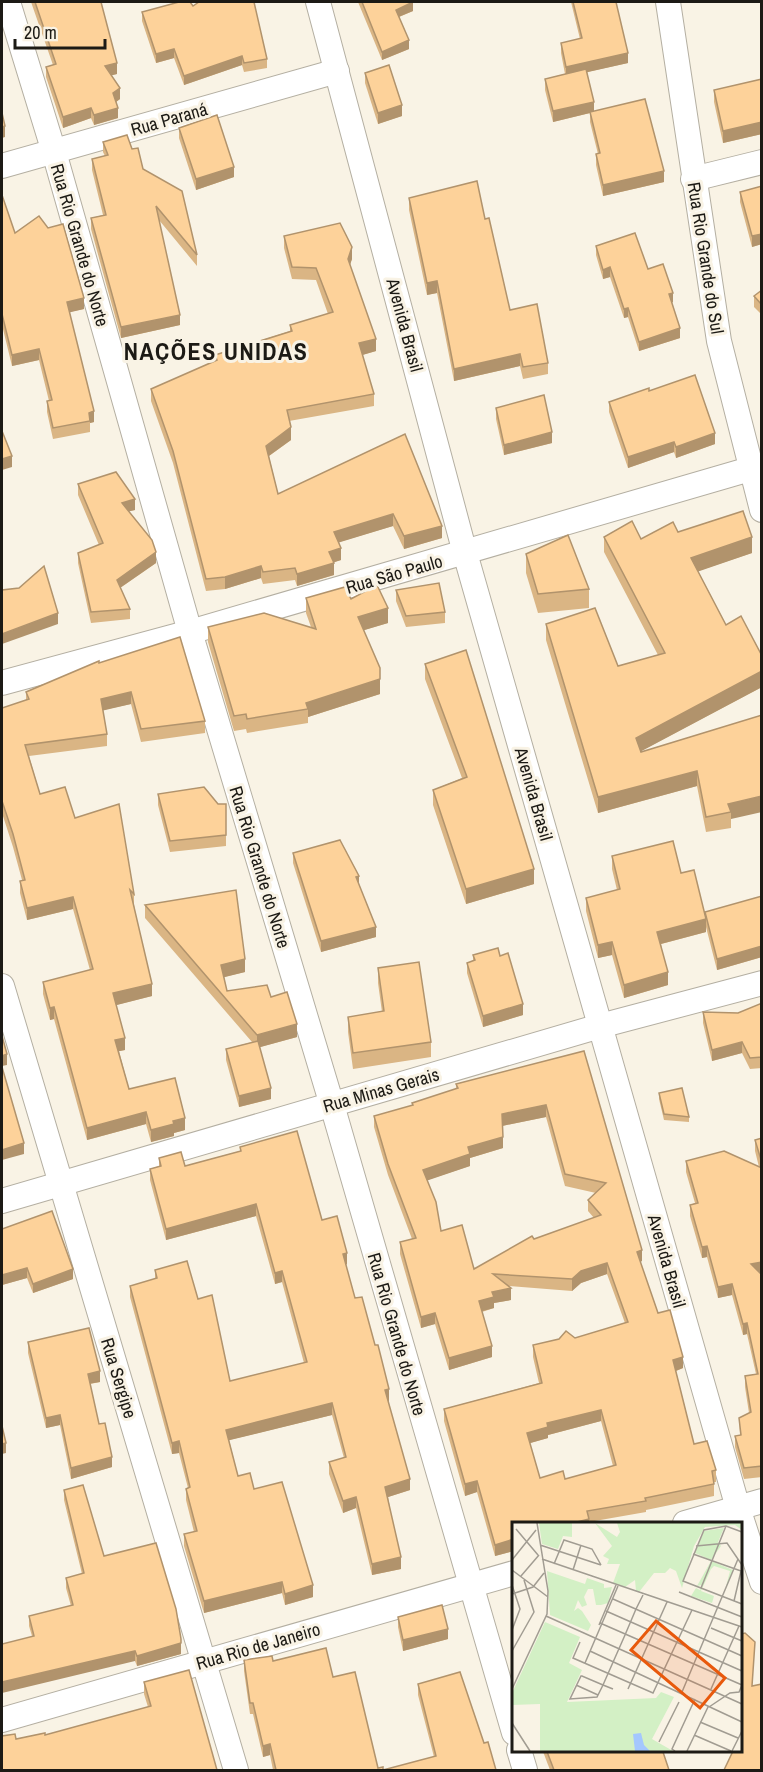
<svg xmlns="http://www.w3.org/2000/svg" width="763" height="1772" font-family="'Archivo Narrow',sans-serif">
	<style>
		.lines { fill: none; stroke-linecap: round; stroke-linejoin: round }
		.street-casing { stroke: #b4afa2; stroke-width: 26 }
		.street { stroke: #fff; stroke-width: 24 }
		.wall { fill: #dab584; fill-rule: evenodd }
		.shaded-wall { fill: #b1936c }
		.building { fill: #fdd29a; stroke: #b1936c; stroke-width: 1.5; fill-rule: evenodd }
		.labels { text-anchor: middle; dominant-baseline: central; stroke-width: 6; stroke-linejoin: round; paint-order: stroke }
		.street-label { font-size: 18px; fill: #1c1a15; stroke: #f9f3e5 }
		.district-label { font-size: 24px; font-weight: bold; letter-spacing: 1.5px; fill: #1c1a15; stroke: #f9f3e5 }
		.inset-road { fill: none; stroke: #a19c92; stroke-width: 1.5 }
		.view { fill: #e8590c; fill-opacity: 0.15; stroke: #e8590c; stroke-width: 3 }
		.inset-edge { fill: none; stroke: #1c1a15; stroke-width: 3 }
	</style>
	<rect width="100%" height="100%" fill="#f9f3e5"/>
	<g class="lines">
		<g class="street-casing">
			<g id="street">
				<path d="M8,2L54,152L190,632L332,1105L514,1733"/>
				<path d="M318,2L465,553L738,1508L762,1582"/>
				<path d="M668,2L719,341L762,510"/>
				<path d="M2,166L337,71"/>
				<path d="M693,179L762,162"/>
				<path d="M2,683L190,632L750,469"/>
				<path d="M2,986L236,1770"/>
				<path d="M2,1201L600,1026L762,983"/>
				<path d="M685,1523L762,1501"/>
				<path d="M2,1720L514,1573"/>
				<path d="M519,1750L525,1770"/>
			</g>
		</g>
		<use href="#street" class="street"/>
	</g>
	<g class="wall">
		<path d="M31,2H101L117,74L111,75L120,99L116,102L118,118L94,125L91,118L63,128L46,77V67L53,65Z"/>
		<path d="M358,2H413V11L399,17L409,49L382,60Z"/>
		<path d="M571,2H616L628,63L587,72L594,111L664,182L603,196L596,165V154H598L590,122V113L553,122L545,90V79L565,74L561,53V43L580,39Z"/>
		<path d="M254,3L267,59V68L244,72L242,65L184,85L174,58L156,63L142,21V12L193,6Z"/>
		<path d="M365,73L402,116L378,124L365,83Z"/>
		<path d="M762,79V134L723,143L714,102V90Z"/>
		<path d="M179,128L234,177L196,190L179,138Z"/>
		<path d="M103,142L132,149L143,169L197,255V266L159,220L180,325L121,338L91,229V218L103,215L92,170V159L105,156L103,152Z"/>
		<path d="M762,186V244L752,247L740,202V192Z"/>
		<path d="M2,195L15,233L84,309L69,312L94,422L90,423V432L53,439L47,412V401H49L39,360L12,366L2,325Z"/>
		<path d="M409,198L485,219L510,310L548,363V374L523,379L520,366L454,381L437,293L427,295L409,210Z"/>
		<path d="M284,236L352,259L350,264L376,351L362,355L374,394V406L289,421L291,440L269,456L278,494L405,434L442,538L404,549L393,526L339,542L341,560L334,562V575L297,586L295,580L263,584L261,578L225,589L206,591L173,463L151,401V389L215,361V355L290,331V325L328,314L316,280L292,279L284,248Z"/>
		<path d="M596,246L648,269L673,302L671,303L680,338L639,351L628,317L624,318L610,277L603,279L596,255Z"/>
		<path d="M762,290V315L754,307V296Z"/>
		<path d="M649,391L715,444L676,458L674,452L628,468L609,412V402Z"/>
		<path d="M496,408L552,443L504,455L496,419Z"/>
		<path d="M78,484L135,510L129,511L156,563L120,588L130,609V619L91,623L78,563V553L99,545L78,495Z"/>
		<path d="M678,532L752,553L698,571L726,625L762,656V687L641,751V752L762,715L731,819V828L706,832L697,786L598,813L546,640V624L618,666L658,655L604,552V537L641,539Z"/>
		<path d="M526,554L589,589V608L538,613L526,573Z"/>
		<path d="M396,590L445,612V623L406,627L396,601Z"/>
		<path d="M306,598L351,599L388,623L364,630L380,694L308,717V723L247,733L246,729L234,731L208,642V627H311L306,613Z"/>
		<path d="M99,663L205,721V733L141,742L131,704L103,710L107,734V746L29,756L40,794L75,818L134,894V905L152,996L116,1005L125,1050L119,1051L129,1089L185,1130L174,1133V1136L151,1142L146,1124L87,1140L54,1019L50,1020L43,994V982L90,970L73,909L27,920L20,893V881L22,880L13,847L2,813V708L26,701V692Z"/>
		<path d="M425,664L534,884L466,904L433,805V790L462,778L425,679Z"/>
		<path d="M158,794L218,804H226V846L170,852L158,805Z"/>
		<path d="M293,853L359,886L376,937L321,952L293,863Z"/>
		<path d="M612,856L705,914L762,896V957L717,970L706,927V932L661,944L668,985L624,998L612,955L598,958L586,911V898L617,890L612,869Z"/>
		<path d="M145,905L245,972L224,977L227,991L271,997L297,1037L260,1047L271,1099L239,1107L226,1060V1049L252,1042L145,918Z"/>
		<path d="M473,955L500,956L523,1015L483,1027L467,973V963L473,961Z"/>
		<path d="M378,968L431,1042V1057L353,1069L348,1032V1017L382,1012L378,983Z"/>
		<path d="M762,1003V1068L750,1069L742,1053L712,1061L703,1023V1012L738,1013Z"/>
		<path d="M584,1051L642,1261L640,1262L658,1313L683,1368L676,1371L694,1444L716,1470V1482H714V1496L646,1510V1512L589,1522V1523H514V1551L495,1556L477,1492L465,1496L444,1421V1409L539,1383L533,1357V1345L575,1338L625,1323L607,1274L581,1283L572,1291L509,1286L511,1300L494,1303V1308L482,1312L492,1357L449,1370L435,1324L421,1328L400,1254V1242L412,1239L388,1175L374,1127V1116L412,1106V1103L456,1089V1084ZM546,1117L565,1186L596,1193L588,1200V1211L594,1218L534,1239L474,1269L441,1231L427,1180L470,1166V1158L503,1148L502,1126ZM601,1421L613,1466L565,1479L540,1478L530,1443L548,1438V1435Z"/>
		<path d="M659,1093L689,1117V1122L664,1120L659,1099Z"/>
		<path d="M762,1138V1273H759L762,1275V1477L744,1479L735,1447V1436L740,1435L739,1418L749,1413L745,1387V1376L756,1374L747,1334L743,1335L732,1295L718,1298L707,1257L702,1258L690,1216V1205L695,1203L686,1172V1161L759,1167L755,1151V1140Z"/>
		<path d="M240,1147L322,1220L347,1264L346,1265L355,1298L389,1401H388L410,1490L388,1497L401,1569L372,1575L356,1508L343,1513L329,1474V1462L344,1458L332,1415L229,1440L238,1476L254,1489L313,1597L285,1605L282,1593L204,1613L184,1546V1534L194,1532L186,1500V1489L188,1488L179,1453L172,1454L130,1297V1286L155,1279V1270L198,1299L230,1381L304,1363L282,1282L275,1284L256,1216L166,1240L150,1180V1169L159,1166V1158L185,1166L240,1151Z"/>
		<path d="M2,1229L73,1279L33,1293L27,1278L2,1285Z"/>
		<path d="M28,1342L100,1382L90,1384L99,1424L112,1467L71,1479L60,1425L46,1428L28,1353Z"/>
		<path d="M64,1490L104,1556L181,1654L137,1666L135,1661L32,1636L29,1626V1616L71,1606L66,1588V1578L82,1574L64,1500Z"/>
		<path d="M398,1617L448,1639L403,1651L398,1627Z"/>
		<path d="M244,1660L273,1661L333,1677L378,1768L383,1770L434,1757L418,1695V1684L484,1743L496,1770H273L270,1755L263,1757L253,1714H250L244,1671Z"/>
		<path d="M144,1682L217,1770L16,1739L45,1735L148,1707L144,1694Z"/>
		<path d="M542,1749H662L669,1770H550Z"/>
	</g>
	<g class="shaded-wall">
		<path d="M413,2V11L396,18V10Z"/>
		<path d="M409,40V49L382,60V52Z"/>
		<path d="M174,49V58L156,63V54Z"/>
		<path d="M628,53V63L566,77V67Z"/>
		<path d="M242,56V65L184,85V76Z"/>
		<path d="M117,63V74L105,77V66Z"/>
		<path d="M120,88V99L113,104V93Z"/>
		<path d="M594,102V112L553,122V111Z"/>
		<path d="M402,105V116L378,124V113Z"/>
		<path d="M91,108V118L63,128V117Z"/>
		<path d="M118,108V118L94,125V115Z"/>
		<path d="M762,122V134L723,143V131Z"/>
		<path d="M5,126V137L2,138V127Z"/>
		<path d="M234,167V177L196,190V179Z"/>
		<path d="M664,171V182L603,196V185Z"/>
		<path d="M762,234V244L752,247V236Z"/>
		<path d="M352,247V259L348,271V259Z"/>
		<path d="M610,267V277L603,279V270Z"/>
		<path d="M437,281V293L427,295V283Z"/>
		<path d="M673,293V302L669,304V294Z"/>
		<path d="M84,298V309L67,313V302Z"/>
		<path d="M628,308V317L624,318V309Z"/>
		<path d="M180,315V325L121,338V327Z"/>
		<path d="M680,328V338L639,351V342Z"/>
		<path d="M376,339V351L359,356V343Z"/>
		<path d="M39,349V360L12,366V355Z"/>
		<path d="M520,354V366L454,381V369Z"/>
		<path d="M94,411V422L90,423L89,413Z"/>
		<path d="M291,427V440L266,458V446Z"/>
		<path d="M552,432V443L504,455V445Z"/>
		<path d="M715,433V444L676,458V447Z"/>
		<path d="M674,442V452L628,468V457Z"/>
		<path d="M12,456V467L2,470V459Z"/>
		<path d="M135,499V510L122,513V503Z"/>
		<path d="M393,514V526L334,544V532Z"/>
		<path d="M442,526V538L404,549V536Z"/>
		<path d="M752,537V553L691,574V558Z"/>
		<path d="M341,548V560L329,564V552Z"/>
		<path d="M156,552V563L117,590V580Z"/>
		<path d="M334,563V575L297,586V574Z"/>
		<path d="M261,566V578L225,589V577Z"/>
		<path d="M388,608V623L358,632V617Z"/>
		<path d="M58,613V624L2,644V634Z"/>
		<path d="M762,671V687L636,754V738Z"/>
		<path d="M380,679V694L308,717V709L306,703Z"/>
		<path d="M131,692V704L101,711V699Z"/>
		<path d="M697,771V786L598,813V797Z"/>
		<path d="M762,796V812L731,819V812L728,804Z"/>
		<path d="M534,869V884L466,904V889Z"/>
		<path d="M359,876V887L356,877Z"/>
		<path d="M73,897V909L27,920V908Z"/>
		<path d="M706,919V932L657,945V932Z"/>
		<path d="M376,927V937L321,952V941Z"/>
		<path d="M612,942V955L598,958V945Z"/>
		<path d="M762,946V957L717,970V959Z"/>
		<path d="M245,959V972L221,978V965Z"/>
		<path d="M668,972V985L624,998V985Z"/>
		<path d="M152,984V996L113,1006V993Z"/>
		<path d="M523,1004V1015L483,1027V1016Z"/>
		<path d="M54,1007V1019L50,1020V1008Z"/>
		<path d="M297,1024V1037L257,1048V1035Z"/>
		<path d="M125,1038V1050L115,1052V1040Z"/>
		<path d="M742,1042V1053L712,1061V1050Z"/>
		<path d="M7,1054V1065L2,1066V1056Z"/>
		<path d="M271,1088V1099L239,1107V1096Z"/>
		<path d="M546,1105V1117L502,1126V1114Z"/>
		<path d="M146,1112V1124L87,1140V1128Z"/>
		<path d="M185,1118V1130L174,1133V1136L151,1142V1130L173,1121Z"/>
		<path d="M503,1137V1148L470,1158V1166L423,1182V1170L468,1147Z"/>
		<path d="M24,1143V1154L2,1160V1150Z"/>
		<path d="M256,1204V1216L166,1240V1229Z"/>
		<path d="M707,1246V1257L702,1258V1247Z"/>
		<path d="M642,1250V1261L637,1263V1252Z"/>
		<path d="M347,1253V1264L343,1265V1254Z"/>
		<path d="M762,1262V1273L751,1275V1264Z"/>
		<path d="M607,1263V1274L581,1283L572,1291V1279L581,1271Z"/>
		<path d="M27,1268V1278L2,1285V1275Z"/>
		<path d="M73,1269V1279L33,1293V1284Z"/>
		<path d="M282,1271V1282L275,1284V1273Z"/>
		<path d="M732,1284V1295L718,1298V1287Z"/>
		<path d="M511,1288V1300L494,1303V1308L479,1312V1301L492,1292Z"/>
		<path d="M435,1313V1324L421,1328V1317Z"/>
		<path d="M747,1323V1334L743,1335V1324Z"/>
		<path d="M492,1346V1357L449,1370V1358Z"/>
		<path d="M683,1357V1368L673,1372V1360Z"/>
		<path d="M100,1371V1382L88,1384V1374Z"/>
		<path d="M389,1389V1401L385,1402V1390Z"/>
		<path d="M332,1403V1415L226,1441V1430Z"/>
		<path d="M601,1410V1421L548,1435V1438L527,1444V1433L547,1423Z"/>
		<path d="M60,1415V1425L46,1428V1418Z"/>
		<path d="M179,1441V1453L172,1454V1443Z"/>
		<path d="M6,1443V1453L2,1454V1444Z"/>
		<path d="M112,1457V1467L71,1479V1468Z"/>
		<path d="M410,1479V1490L385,1498V1487Z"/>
		<path d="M477,1481V1492L465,1496V1484Z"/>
		<path d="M356,1497V1508L343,1513V1501Z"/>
		<path d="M589,1519V1523H573Z"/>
		<path d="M514,1539V1551L495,1556V1545Z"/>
		<path d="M401,1557V1569L372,1575V1564Z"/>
		<path d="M282,1582V1593L204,1613V1601Z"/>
		<path d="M313,1585V1597L285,1605V1594Z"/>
		<path d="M448,1629V1639L403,1651V1640Z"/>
		<path d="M181,1639V1654L137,1666V1656Z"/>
		<path d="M135,1651V1661L2,1693V1682Z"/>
		<path d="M270,1744V1755L263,1757V1746Z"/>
	</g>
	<g class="building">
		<path d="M35,2H101L117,63L105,66L120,88L113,93L118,108L94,115L91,108L63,117L46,67L56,64Z"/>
		<path d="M179,2H190L193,6L199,2H254L267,59L244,63L242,56L184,76L174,49L156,54L142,12Z"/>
		<path d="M362,2H413L396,10L409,40L382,52Z"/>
		<path d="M573,2H616L628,53L566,67L561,43L582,38Z"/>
		<path d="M389,65L402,105L378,113L365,73Z"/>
		<path d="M586,69L594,102L553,111L545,79Z"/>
		<path d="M762,79V122L723,131L714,90Z"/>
		<path d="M645,99L664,171L603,185L596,154L600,153L590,112Z"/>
		<path d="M2,113L5,126L2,127Z"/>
		<path d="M217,115L234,167L196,179L179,128Z"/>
		<path d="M127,135L132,149L138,148L143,169L182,191L197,255L156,206L180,315L121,327L91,218L106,215L92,159L108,155L103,142Z"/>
		<path d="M477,181L485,219L489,218L510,310L537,304L548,363L523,367L520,354L454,369L437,281L427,283L409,198Z"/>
		<path d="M762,186V234L752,236L740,192Z"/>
		<path d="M2,195L15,233L39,216L48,228L63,224L84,298L67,302L94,411L89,413L90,421L53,428L47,401L52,400L39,349L12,355L2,314Z"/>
		<path d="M340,223L352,247L348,259L376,339L359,343L374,394L287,410L291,427L266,446L278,494L405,434L442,526L404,536L393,514L334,532L341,548L329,552L334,563L297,574L295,568L263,572L261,566L225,577L206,579L173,451L151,389L217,360L215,355L292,331L290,325L333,312L316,268L292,267L284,236Z"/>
		<path d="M635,233L648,269L663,264L673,293L669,294L680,328L639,342L628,308L624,309L610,267L603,270L596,246Z"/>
		<path d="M762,290V305L754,296Z"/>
		<path d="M695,375L715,433L676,447L674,442L628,457L609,402L649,388V391Z"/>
		<path d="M544,395L552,432L504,445L496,408Z"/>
		<path d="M2,431L12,456L2,459Z"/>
		<path d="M116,472L135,499L122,503L152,540L156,552L117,580L130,609L91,612L78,553L103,543L78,484Z"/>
		<path d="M743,511L752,537L691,558L726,625L741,616L762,656V671L636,738L641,752L762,715V796L728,804L731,812L706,817L697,771L598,797L546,624L595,608L618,666L665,653L604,537L632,521L641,539L673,522L678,532Z"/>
		<path d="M568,535L589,589L538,594L526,554Z"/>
		<path d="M44,566L58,613L2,634V590L19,588Z"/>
		<path d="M439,583L445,612L406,616L396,590Z"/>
		<path d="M377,585L388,608L358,617L380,668V679L306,703L308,709L247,719L246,714L234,716L208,627L264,613L316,629L306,598L345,587L351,599Z"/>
		<path d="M180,637L205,721L141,729L131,692L101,699L107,734L25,745L40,794L65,787L75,818L119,804L134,894L130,890L152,984L113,993L125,1038L115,1040L129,1089L175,1078L185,1118L173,1121L174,1124L151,1130L146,1112L87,1128L54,1007L50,1008L43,982L93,969L73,897L27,908L20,881L25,880L13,834L2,801V708L29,699L26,692L99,661V663Z"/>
		<path d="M466,650L534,869L466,889L433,790L467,777L425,664Z"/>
		<path d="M204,787L218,804H226V835L170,841L158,794Z"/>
		<path d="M340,840L359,876L356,877L376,927L321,941L293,853Z"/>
		<path d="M673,841L681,873L694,870L706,919L657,932L668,972L624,985L612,942L598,945L586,898L620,889L612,856Z"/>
		<path d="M236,890L245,959L221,965L227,991L267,985L271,997L287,992L297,1024L257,1035L145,905Z"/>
		<path d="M762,896V946L717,959L705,912Z"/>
		<path d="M498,948L500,956L508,953L523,1004L483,1016L467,963L475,960L473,955Z"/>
		<path d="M419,962L431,1042L353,1053L348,1017L384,1011L378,968Z"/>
		<path d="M762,1003V1057L750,1058L742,1042L712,1050L703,1012L738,1013Z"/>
		<path d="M2,1036L7,1054L2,1056Z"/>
		<path d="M258,1041L271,1088L239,1096L226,1049Z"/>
		<path d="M584,1051L642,1250L637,1252L658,1313L670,1310L683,1357L673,1360L694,1444L707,1441L716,1470L712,1471L714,1484L645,1498L646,1501L587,1511L589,1519L573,1523H514V1539L495,1545L477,1481L465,1484L444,1409L542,1383L533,1345L559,1339L566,1331L575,1338L628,1322L607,1263L581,1271L572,1279L493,1274L511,1288L492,1292L494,1297L479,1301L492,1346L449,1358L435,1313L421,1317L400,1242L416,1238L388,1164L374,1116L413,1105L412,1103L458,1088L456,1084ZM546,1105L565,1174L606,1183L588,1200L601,1215L534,1239L532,1236L474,1269L462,1225L441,1231L436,1202L423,1170L470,1154L468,1147L503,1137L502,1114ZM601,1410L616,1465L565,1479L563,1471L540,1478L527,1433L548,1427L547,1423Z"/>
		<path d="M2,1067L24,1143L2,1150Z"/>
		<path d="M682,1088L689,1117L664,1114L659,1093Z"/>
		<path d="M297,1131L322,1220L337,1216L347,1253L343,1254L355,1298L362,1297L375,1345H378L389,1389L385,1390L410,1479L385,1487L401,1557L372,1564L356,1497L343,1501L329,1462L346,1457L332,1403L226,1430L238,1476L250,1473L254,1489L282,1482L313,1585L285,1594L282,1582L204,1601L184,1534L197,1531L186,1489L190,1487L179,1441L172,1443L130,1286L157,1278L155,1270L187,1261L198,1299L212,1295L230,1381L307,1362L282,1271L275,1273L256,1204L166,1229L150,1169L161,1166L159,1158L181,1152L185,1166L241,1151L240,1147Z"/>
		<path d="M762,1138V1163L755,1140Z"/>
		<path d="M724,1151L762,1168V1262L751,1264L762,1275V1466L744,1468L735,1436L741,1435L739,1418L751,1412L745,1376L758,1374L747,1323L743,1324L732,1284L718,1287L707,1246L702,1247L690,1205L698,1203L686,1161Z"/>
		<path d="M52,1211L73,1269L33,1284L27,1268L2,1275V1229Z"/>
		<path d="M89,1328L100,1371L88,1374L99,1424L105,1423L112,1457L71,1468L60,1415L46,1418L28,1342Z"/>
		<path d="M2,1426L6,1443L2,1444Z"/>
		<path d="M83,1485L104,1556L156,1543L176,1609L181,1639V1643L137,1656L135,1651L2,1682V1644L34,1636L29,1616L73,1605L66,1578L84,1573L64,1490Z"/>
		<path d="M442,1605L448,1629L403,1640L398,1617Z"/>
		<path d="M745,1633L755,1642L752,1686L762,1684V1770H724L734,1749H741V1634Z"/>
		<path d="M326,1648L333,1677L355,1672L378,1768L383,1767V1770L436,1756L418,1684L460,1672L484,1743L488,1742L496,1770H276L270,1744L263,1746L253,1703H250L244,1660L272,1656L273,1661Z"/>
		<path d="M189,1670L217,1770H2V1736L15,1734L16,1739L45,1733V1735L151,1706L144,1682Z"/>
		<path d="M546,1749H662L669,1770H554Z"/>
	</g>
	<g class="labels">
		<g class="street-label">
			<text transform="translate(169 119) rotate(-16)">Rua Paraná</text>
			<text transform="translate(80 245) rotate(74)">Rua Rio Grande do Norte</text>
			<text transform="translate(706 258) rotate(81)">Rua Rio Grande do Sul</text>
			<text transform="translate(405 325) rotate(75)">Avenida Brasil</text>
			<text transform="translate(394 574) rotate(-16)">Rua São Paulo</text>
			<text transform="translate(534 794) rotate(74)">Avenida Brasil</text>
			<text transform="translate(260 867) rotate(73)">Rua Rio Grande do Norte</text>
			<text transform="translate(381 1090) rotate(-16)">Rua Minas Gerais</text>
			<text transform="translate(667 1261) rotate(74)">Avenida Brasil</text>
			<text transform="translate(397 1334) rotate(74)">Rua Rio Grande do Norte</text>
			<text transform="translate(119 1378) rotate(73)">Rua Sergipe</text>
			<text transform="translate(258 1646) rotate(-16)">Rua Rio de Janeiro</text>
		</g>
		<g class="district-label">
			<text x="216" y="351">NAÇÕES UNIDAS</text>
		</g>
	</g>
	<g transform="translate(512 1522)">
		<rect width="230" height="230" fill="#f9f3e5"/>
		<path d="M27,1H60V15L51,14L46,27L30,22ZM83,1L105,15L108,10L105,1H229L230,8L223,3L193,5L182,24L170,66L164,49L158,46L153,51H142L127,70L124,69L123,58L113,65L101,61L108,42H95L97,37L91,34L100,24ZM212,6L206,20L209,24L199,38L183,31L192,9ZM199,39L221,48L214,65L218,49L202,44L199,47L189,69L202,74L200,81L179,74L184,66L188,68L190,63L185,64ZM35,49L73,62L75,56L92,62V66L100,65L96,81L89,83H84L81,67H76L72,75L75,83L70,85L66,78L62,89L66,86L70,89L79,103L76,109L38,93ZM33,100L68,115L57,141L70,148L55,180L144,176L149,170L162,175L140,217L161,229H28V182L0,183V171Z" fill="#d3f0c5"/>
		<path d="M129,211L132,223L138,229H123L121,212Z" fill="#a4c7fe"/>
		<path class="inset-road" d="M4,7L26,33M230,10L214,4L192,8L171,59L230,82M28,23L89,43M184,24L215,21L230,43M181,32L229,49M30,37L230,105M0,38L24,8M42,42L52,18L80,27L89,43M0,48L36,75M61,48L69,23M9,54L27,33M0,63L8,87L0,108M189,66L214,4M167,70L230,95M0,72L21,65L32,51M101,77L230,134M222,79L229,49M94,89L230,149M34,94L230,182M88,101L230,163M87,103L104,63M199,106L230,119M68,120L61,136L141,171L180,88M0,129L22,90L12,58M78,129L230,200M73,141L106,64M64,163L86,173M0,167L35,92L36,69L25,1M101,167L91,163L70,154H69L58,177L85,175L91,163L113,113L124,87L131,73M116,167L155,80M199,167L227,104M170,170L226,37M197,185L218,171L227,170L230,163M188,200L226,216M0,201L18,229M182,213L219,229M147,220L167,180M163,229L160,227L183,177M175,229L196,185M220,229L230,209"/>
		<path class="view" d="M144,99L213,156L188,186L119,128Z"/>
		<rect width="230" height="230" class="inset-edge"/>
	</g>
	<rect width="763" height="1772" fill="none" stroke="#1c1a15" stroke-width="6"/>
	<path d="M15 39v9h90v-9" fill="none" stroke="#1c1a15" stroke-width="3"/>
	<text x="24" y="39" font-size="18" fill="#1c1a15" stroke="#f9f3e5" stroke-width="4.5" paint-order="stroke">20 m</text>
</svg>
